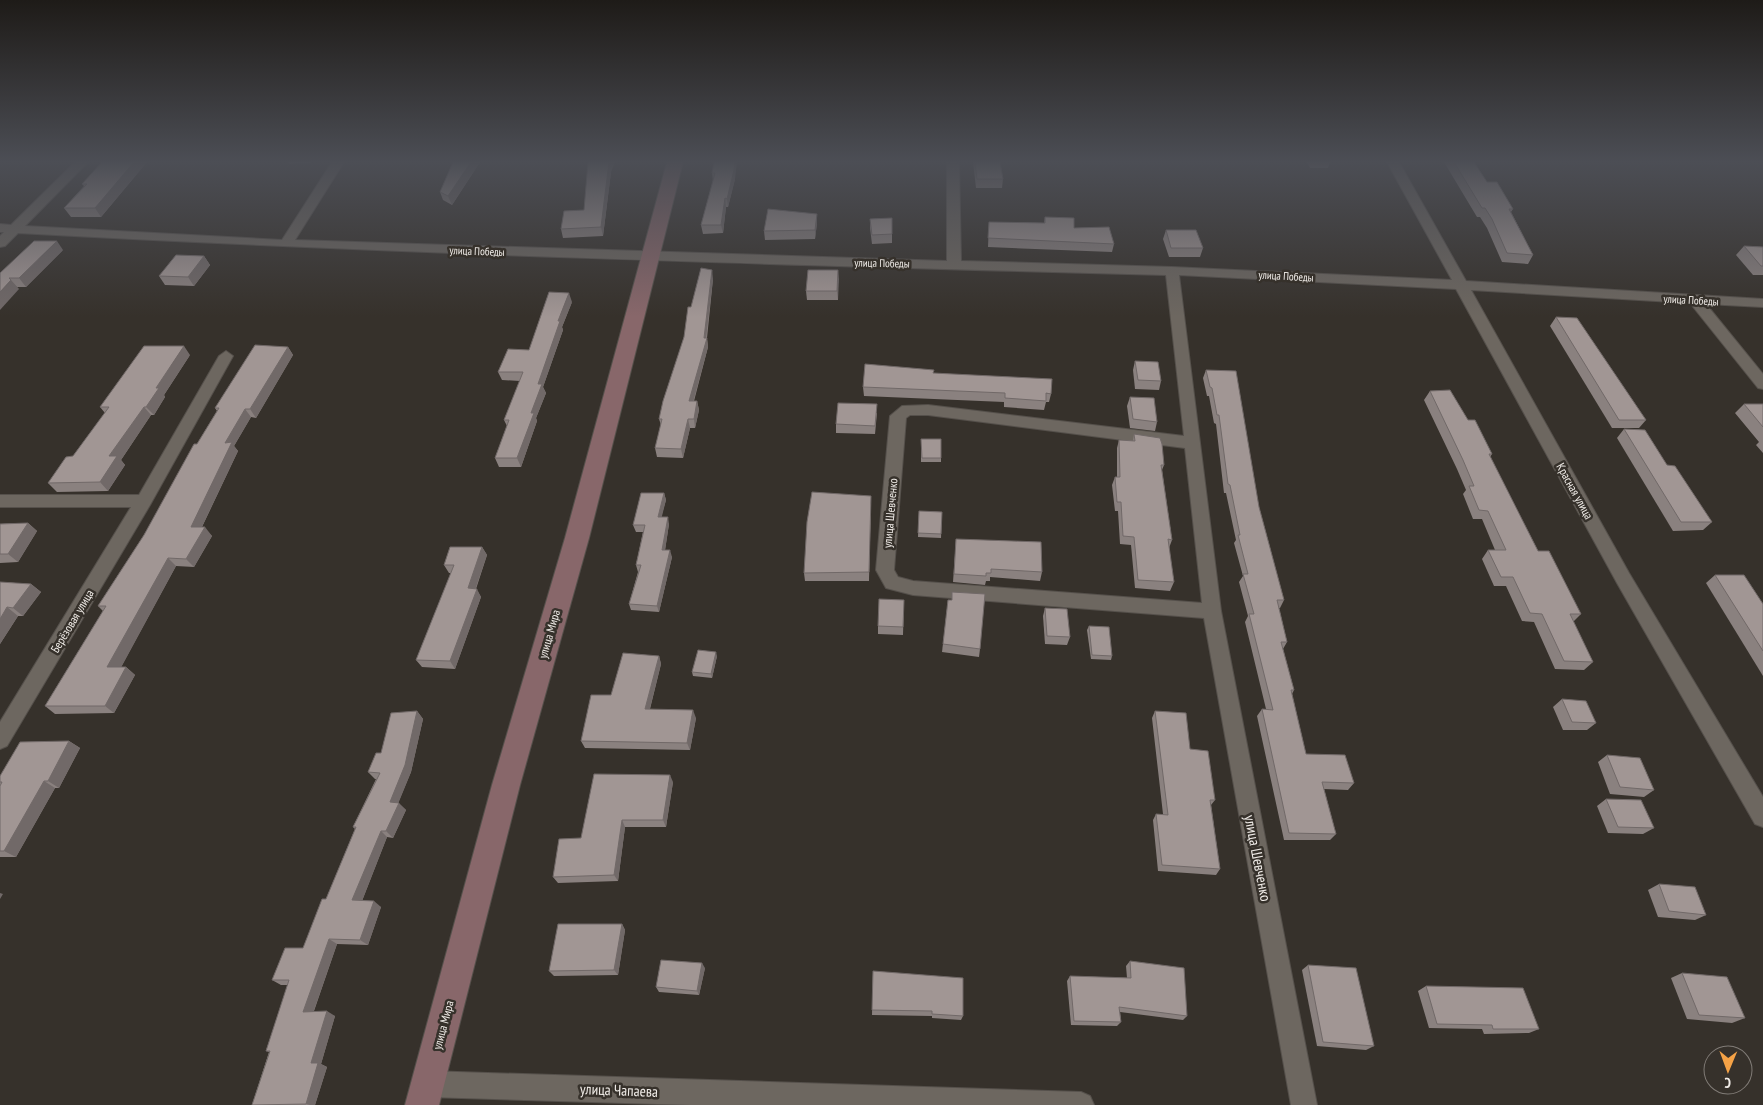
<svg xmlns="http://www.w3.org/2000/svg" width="1763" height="1105" font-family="'PT Sans Narrow',sans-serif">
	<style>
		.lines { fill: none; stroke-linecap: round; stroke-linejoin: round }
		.minor-casing { stroke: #55504b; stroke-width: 2 }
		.secondary-casing { stroke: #55504b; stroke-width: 2 }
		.minor { fill: #6d6760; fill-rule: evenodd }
		.secondary { fill: #88676a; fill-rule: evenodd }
		.wall { fill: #8a817f }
		.shaded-wall { fill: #716968 }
		.building { fill: #a19694; stroke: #716968 }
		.labels { text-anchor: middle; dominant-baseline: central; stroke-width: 5; stroke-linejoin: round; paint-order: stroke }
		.far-street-label { font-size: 11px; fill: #f1ede9; stroke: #36312b }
		.street-label { font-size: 12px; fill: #f1ede9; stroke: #36312b }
		.near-street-label { font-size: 15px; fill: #f1ede9; stroke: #36312b }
	</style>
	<rect width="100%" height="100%" fill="#36312b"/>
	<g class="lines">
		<g class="minor-casing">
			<g id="minor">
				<path d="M75,162H88L25,226L282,240L332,162H344L295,240L947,261V162H959L961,261L1172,267L1452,280L1387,162H1399L1466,281L1763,299V307L1706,304L1763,374V389L1758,388L1690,303L1471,290L1629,573L1763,797V827L1755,824L1617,583L1456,289L1179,275L1221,611L1317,1105H1291L1204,618L913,595L886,588L876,570L890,416L902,406L928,405L1184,436L1166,275C783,265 400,254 18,233L5,246L0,247V236L4,232H0V224L11,225ZM910,415H928L1185,448L1202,603L913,581L898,577L894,570L906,418Z"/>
				<path d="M226,351L233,356L150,505L7,746L0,749V722L131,507H0V495H139L219,356Z"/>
				<path d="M428,1071L1081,1092L1090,1096L1094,1105H690L428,1097L419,1093L415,1084L419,1075Z"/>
			</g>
		</g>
		<g class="secondary-casing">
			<path id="secondary" d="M667,162H683L589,538L520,785L439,1105H405L492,785L565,538Z"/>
		</g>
		<use href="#minor" class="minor"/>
		<use href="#secondary" class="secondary"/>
	</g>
	<g class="wall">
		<path d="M102,162H147L101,217H71L64,208L84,186L82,184Z"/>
		<path d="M288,162H311V163L289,164Z"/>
		<path d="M453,162H480L452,205L443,200L440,192Z"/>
		<path d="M714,162L735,179L728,207H726L723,233L703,234L701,225L713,181L712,173Z"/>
		<path d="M973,162H1000L1003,179L1002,188H976Z"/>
		<path d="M1307,162H1330L1328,168H1310Z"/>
		<path d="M1444,162H1474L1487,182L1513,209L1511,212L1533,255L1528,264L1502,262L1487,228L1480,217H1477Z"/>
		<path d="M611,172L603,236L563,238L561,229L584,210Z"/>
		<path d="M1045,217L1114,244L1112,252L988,247L989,222L1044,223Z"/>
		<path d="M892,218V243L872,244L870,228V219Z"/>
		<path d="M817,223L815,239L765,240L764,231Z"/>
		<path d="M1166,230L1203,248L1200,257H1169L1163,239Z"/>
		<path d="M1744,246L1763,247V275H1753L1736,255Z"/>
		<path d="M63,250L26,287H17L19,289L0,273Z"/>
		<path d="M204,256L210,265L194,286L165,285L159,276Z"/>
		<path d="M838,270V300H807L806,291Z"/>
		<path d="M713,279L707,338L708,347L694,401H697L699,410L695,428H690L683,458L657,457L655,448L661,425L659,419L684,337L691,307Z"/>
		<path d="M572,302L562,327L563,330L543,387L546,393L536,418L537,421L521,467H499L495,458L507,426L504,420L520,381L502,380L498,372L529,350Z"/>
		<path d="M1556,317L1646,420L1639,428H1612L1550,326Z"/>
		<path d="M288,347L293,355L256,418L251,417L234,446L238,451L202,527L212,536L194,567L176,566L121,667H126L135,675L114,713L55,714L45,706L103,611L98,606L144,535L197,444L217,411L215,408Z"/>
		<path d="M190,355L164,395L165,397L154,415H151L121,460L125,465L108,491L57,492L48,483L73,456L105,413L100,407Z"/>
		<path d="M1135,361L1161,381L1159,390L1135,389L1133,370Z"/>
		<path d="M1206,370L1259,507L1284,600L1280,608H1279L1287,642L1283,649L1294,690L1292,694L1306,754L1354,783L1348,790L1324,789L1336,834L1330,840H1284L1257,716L1262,709H1266L1245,622L1248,616L1239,582L1243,576L1234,543L1236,540L1226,493H1224L1216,424L1214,423L1209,396H1207L1203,378Z"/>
		<path d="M933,373L1051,394L1049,402H1046L1044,410L1004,407V402L864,396L863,387Z"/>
		<path d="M1430,391L1468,420L1492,454L1490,457L1538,551L1581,614L1573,622L1593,662L1584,670L1555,669L1534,622L1522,621L1506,586H1494L1482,559L1488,550H1495L1482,519H1473L1463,494L1466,490L1457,469L1424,400Z"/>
		<path d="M1130,397L1157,422L1155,431L1130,428L1127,406Z"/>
		<path d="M1744,404H1763V453L1756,445L1759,442L1735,413Z"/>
		<path d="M877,413L875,434L836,433V424Z"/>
		<path d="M1624,429L1712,522L1703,530L1673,531L1617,438Z"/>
		<path d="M1134,434L1164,465L1162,470L1172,540L1169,548L1174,582L1170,591L1135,588L1131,545L1120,544L1118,511H1115L1112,485L1115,477H1117V448L1119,440L1133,441Z"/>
		<path d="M921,439L941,458V462H921Z"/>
		<path d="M664,493L666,500L661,517L669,524L665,550L672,557L659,612L631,610L629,604L638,572L636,565L643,532H636L633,525Z"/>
		<path d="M871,504L869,581H805L804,573Z"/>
		<path d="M919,511L942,512L941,538L918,537Z"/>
		<path d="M28,523L37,531L18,562L0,563V524Z"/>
		<path d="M956,539L1042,572L1040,581L990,577V581H986L985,585L953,582Z"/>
		<path d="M482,547L487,555L476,589L481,597L455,669L422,667L416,660L451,573H449L444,565Z"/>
		<path d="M1715,575L1763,604V676L1706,583Z"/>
		<path d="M0,582L31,584L41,592L23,616H18L0,644Z"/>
		<path d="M904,600L903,635L878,634V626Z"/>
		<path d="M948,600L980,649L979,657L942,652Z"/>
		<path d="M1045,608L1070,637L1067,645L1045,644L1043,616Z"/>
		<path d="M1089,626L1112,656L1111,660L1091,659L1087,630Z"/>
		<path d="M659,656L661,664L650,709L696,718L690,750L585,748L581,741L611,695Z"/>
		<path d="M717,656L712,678L693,676L692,672Z"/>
		<path d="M1562,699L1596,723L1587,730H1563L1553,707Z"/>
		<path d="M417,711L423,719L411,772L398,803L406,810L393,838L387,837L362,901L381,907L368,945L337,944L314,1011L335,1016L321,1064L327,1067L315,1105H252L269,1052L266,1051L288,985H281L272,980L303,948L326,899L355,829L353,827L376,779H375L368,772L381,753Z"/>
		<path d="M1155,711L1190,749L1215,800L1211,805L1220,869L1216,875L1158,871L1153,820L1156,814H1163L1152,718Z"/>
		<path d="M69,741L80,748L59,788H55L16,857H0V776Z"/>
		<path d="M1607,755L1654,790L1644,797L1610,794L1598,762Z"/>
		<path d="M673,782L666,827H625L618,881L558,883L553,877L581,838Z"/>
		<path d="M1606,799L1654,828L1643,834L1608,833L1597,806Z"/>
		<path d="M1659,884L1706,915L1695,920L1658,917L1648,890Z"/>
		<path d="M622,924L625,930L618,975L554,976L549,971Z"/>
		<path d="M1130,961L1187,1016L1183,1020L1120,1012L1121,1022L1117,1026L1071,1025L1067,981L1070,976L1127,978L1126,966Z"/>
		<path d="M1308,965L1374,1046L1366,1050L1317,1046L1302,970Z"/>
		<path d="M705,968L699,995L659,992L656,987Z"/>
		<path d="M873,971L963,1016L961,1020L932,1018V1016L872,1015Z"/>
		<path d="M1682,973L1745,1018L1732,1023L1687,1019L1671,978Z"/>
		<path d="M1426,986L1539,1029L1529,1033L1484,1034L1482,1029L1429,1028L1418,991Z"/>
	</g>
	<g class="shaded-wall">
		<path d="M134,162H147L101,217L95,208Z"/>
		<path d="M471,162H480L452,205L448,196Z"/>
		<path d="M609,162H615L611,172L603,236L601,227Z"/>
		<path d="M735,162H737L735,179L728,207L727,199Z"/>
		<path d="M725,198L726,207L723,233L721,225Z"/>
		<path d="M817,214V223L815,239V230Z"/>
		<path d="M57,241L63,250L26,287L19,278Z"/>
		<path d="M204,256L210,265L194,286L188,277Z"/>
		<path d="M712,270L713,279L706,339L707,338L708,347L691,410L689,401L704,338Z"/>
		<path d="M838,270L839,279L838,300L837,291Z"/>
		<path d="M11,280L19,289L0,310V292Z"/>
		<path d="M569,293L572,302L562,327L563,330L543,387L546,393L536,418L537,421L521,467L517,458L531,413L538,384L558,321Z"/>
		<path d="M184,346L190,355L164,395L165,397L154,415L146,407L156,388Z"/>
		<path d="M288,347L293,355L256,418L250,409Z"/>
		<path d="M697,401L699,410L695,428L694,419Z"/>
		<path d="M144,407L151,415L121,460L125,465L108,491L100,482L109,456Z"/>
		<path d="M245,409L251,417L234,446L238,451L198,535L191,527L225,443Z"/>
		<path d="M688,419L690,428L683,458L681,449Z"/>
		<path d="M664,493L666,500L660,524L658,517Z"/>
		<path d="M668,517L669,524L664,557L662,550Z"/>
		<path d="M28,523L37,531L18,562L8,554Z"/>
		<path d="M205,527L212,536L194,567L186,559Z"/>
		<path d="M482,547L487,555L473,596L468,588Z"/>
		<path d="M670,550L672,557L659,612L657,606Z"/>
		<path d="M168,558L176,566L117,675L107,667Z"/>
		<path d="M31,584L41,592L23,616L13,608Z"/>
		<path d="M477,589L481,597L455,669L450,661Z"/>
		<path d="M7,607L18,616L0,644V619Z"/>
		<path d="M716,652L717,656L712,678L711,674Z"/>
		<path d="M659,656L661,664L648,716L645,709Z"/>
		<path d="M126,667L135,675L114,713L105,706Z"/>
		<path d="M693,710L696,718L690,750L687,743Z"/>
		<path d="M417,711L423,719L411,772L396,809L390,802Z"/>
		<path d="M69,741L80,748L59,788L48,781Z"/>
		<path d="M670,775L673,782L666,827L663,820Z"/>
		<path d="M44,781L55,788L16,857L4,851Z"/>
		<path d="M399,803L406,810L393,838L386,831Z"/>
		<path d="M622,820L625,827L618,881L614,875Z"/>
		<path d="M381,831L387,837L360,906L352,900Z"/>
		<path d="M0,893L3,894L0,899Z"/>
		<path d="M374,901L381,907L368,945L360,940Z"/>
		<path d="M622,924L625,930L618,975L614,970Z"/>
		<path d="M329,939L337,944L312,1016L303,1012Z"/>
		<path d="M702,963L705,968L699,995L697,991Z"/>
		<path d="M327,1011L335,1016L321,1064L327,1067L315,1105H310L306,1104L311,1063Z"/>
	</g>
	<g class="building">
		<path d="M102,162H134L95,208H64L87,184H82Z"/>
		<path d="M453,162H471L448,196L440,192Z"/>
		<path d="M588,162H609L601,227L561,229L564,211L584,210Z"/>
		<path d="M714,162H735L734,170L727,199L725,198L721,225H701L715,173H712Z"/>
		<path d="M975,162H1000L1003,179H977Z"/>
		<path d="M1454,162H1474L1487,182H1497L1513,209H1509L1533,255L1507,253L1492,219L1485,208H1482Z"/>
		<path d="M768,209L817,214L815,230L764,231Z"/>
		<path d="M1045,217L1074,218V228L1109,227L1114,244L988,238L989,222L1045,223Z"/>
		<path d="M892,218V234L872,235L870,219Z"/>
		<path d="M1166,230H1196L1203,248H1171Z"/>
		<path d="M34,241H57L19,278H9L11,280L0,292V273Z"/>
		<path d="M1744,246L1763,247V266H1761Z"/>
		<path d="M176,255L204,256L188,277L159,276Z"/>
		<path d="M701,268L712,270L704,338H707L689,401H697L694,419H688L681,449L655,448L662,419H659L663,401L684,337L688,307H691Z"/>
		<path d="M808,270H838L837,291H806Z"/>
		<path d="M549,292L569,293L558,321H560L538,384H542L531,413H534L517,458H495L509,420H504L523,372H498L508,349L529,350Z"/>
		<path d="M1556,317L1577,318L1646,420H1619Z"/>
		<path d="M255,345L288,347L250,409H245L225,443L232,442L191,527H205L186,559L168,558L107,667H126L105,706H45L106,606H98L144,535L194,444H197L219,408H215Z"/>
		<path d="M144,346H184L156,388H159L146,407H144L109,456H117L100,482L48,483L66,457L73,456L109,407H100Z"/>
		<path d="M1135,361L1158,362L1161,381L1138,380Z"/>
		<path d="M865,364L934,370L933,373L1052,379L1051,394L1046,393V401L1005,398V393L863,387Z"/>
		<path d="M1206,370L1236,371L1259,507L1284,600H1277L1287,642H1281L1294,690H1291L1306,754L1345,755L1354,783L1322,782L1336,834L1289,833L1262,709L1273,710L1249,614H1254L1243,574H1248L1238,535H1240L1230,485L1228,484L1219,415H1217L1212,388L1210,387Z"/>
		<path d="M1450,390L1468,420H1475L1492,454H1489L1538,551H1549L1581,614H1570L1593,662L1564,661L1542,614L1530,613L1513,577H1501L1488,550H1506L1488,511L1479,510L1469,486H1474L1463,460L1430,391Z"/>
		<path d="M1130,397L1154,398L1157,422L1133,419Z"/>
		<path d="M838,403L877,404L875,426L836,424Z"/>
		<path d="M1744,404H1763V427Z"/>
		<path d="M1624,429L1645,430L1667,465L1675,466L1712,522H1681Z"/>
		<path d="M1134,434L1160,438L1162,444L1164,465H1161L1172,540L1168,539L1174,582L1138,580L1134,537L1123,536L1121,502H1117L1115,477H1120L1119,440L1135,441Z"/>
		<path d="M921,439H941V458H922Z"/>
		<path d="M812,492L871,496L869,572L804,573L807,522Z"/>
		<path d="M641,493H664L658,517H668L662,550H670L657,606L629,604L641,565H636L645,525H633Z"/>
		<path d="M919,511L942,512L941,534L918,533Z"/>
		<path d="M28,523L8,554H0V524Z"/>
		<path d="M956,539L1041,542L1042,572L991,569V573H986V576L954,574Z"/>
		<path d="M450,547H482L468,588L477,589L450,661L416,660L454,565H444Z"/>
		<path d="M1715,575H1744L1763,604V651Z"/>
		<path d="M0,582L31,584L13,608L7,607L0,619Z"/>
		<path d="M952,592L985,594L980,649L943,644L948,600H952Z"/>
		<path d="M879,599L904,600L903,627L878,626Z"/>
		<path d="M1045,608L1067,609L1070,637L1047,636Z"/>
		<path d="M1089,626L1109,627L1112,656L1092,655Z"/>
		<path d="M698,650L716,652L711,674L692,672Z"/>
		<path d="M623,653L659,656L645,709L693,710L687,743L581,741L591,695H611Z"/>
		<path d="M1562,699L1586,701L1596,723L1572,722Z"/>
		<path d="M417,711L405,765L390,802L399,803L386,831H381L352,900L374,901L360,940L329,939L303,1012L327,1011L311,1063H318L306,1104L252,1105L270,1051H266L289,980H272L285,948H303L322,899H326L356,827H353L380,773L368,772L376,753H381L391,713Z"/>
		<path d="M1155,711L1186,713L1190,749L1208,751L1215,800H1210L1220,869L1162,865L1156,814L1168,815Z"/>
		<path d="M69,741L48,781H44L4,851H0V786L2,782H0V776L20,742Z"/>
		<path d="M1607,755L1640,758L1654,790L1620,787Z"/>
		<path d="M594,774L670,775L663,820H622L614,875L553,877L559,839L581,838Z"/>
		<path d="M1606,799L1641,800L1654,828L1618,827Z"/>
		<path d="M1659,884L1695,887L1706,915L1669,911Z"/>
		<path d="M558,924H622L614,970L549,971Z"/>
		<path d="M661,960L702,963L697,991L656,987Z"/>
		<path d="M1130,961L1184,968L1187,1016L1119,1007L1121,1022L1074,1021L1070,976L1131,978Z"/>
		<path d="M1308,965L1356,968L1374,1046L1323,1042Z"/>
		<path d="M873,971L963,978V1016L932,1014V1011L872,1010Z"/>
		<path d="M1682,973L1727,977L1745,1018L1699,1015Z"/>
		<path d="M1426,986L1523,988L1539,1029H1493L1492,1025L1437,1024Z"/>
	</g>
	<linearGradient id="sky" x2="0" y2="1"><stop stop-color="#1e1b18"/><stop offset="0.51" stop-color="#4c4e55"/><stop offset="1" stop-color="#4c4e55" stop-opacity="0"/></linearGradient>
	<rect width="1763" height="317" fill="url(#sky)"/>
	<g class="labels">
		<g class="far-street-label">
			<text transform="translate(477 251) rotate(2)">улица Победы</text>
			<text transform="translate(882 263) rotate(1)">улица Победы</text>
			<text transform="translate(1286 276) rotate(3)">улица Победы</text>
			<text transform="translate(1691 300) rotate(3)">улица Победы</text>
		</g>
		<g class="street-label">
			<text transform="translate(1575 491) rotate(61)">Красная улица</text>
			<text transform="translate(890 513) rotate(-85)">улица Шевченко</text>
			<text transform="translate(72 621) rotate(-59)">Берёзовая улица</text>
			<text transform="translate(549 634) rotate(-74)">улица Мира</text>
			<text transform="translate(443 1025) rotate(-75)">улица Мира</text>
		</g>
		<g class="near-street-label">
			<text transform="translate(1258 858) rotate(79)">улица Шевченко</text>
			<text transform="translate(619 1090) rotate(2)">улица Чапаева</text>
		</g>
	</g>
	<g transform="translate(1728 1070) rotate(181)"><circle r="24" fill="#36312b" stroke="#817c77"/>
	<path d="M0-4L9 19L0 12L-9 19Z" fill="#f5a246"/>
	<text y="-8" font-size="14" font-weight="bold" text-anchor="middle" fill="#f1ede9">С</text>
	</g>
</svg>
